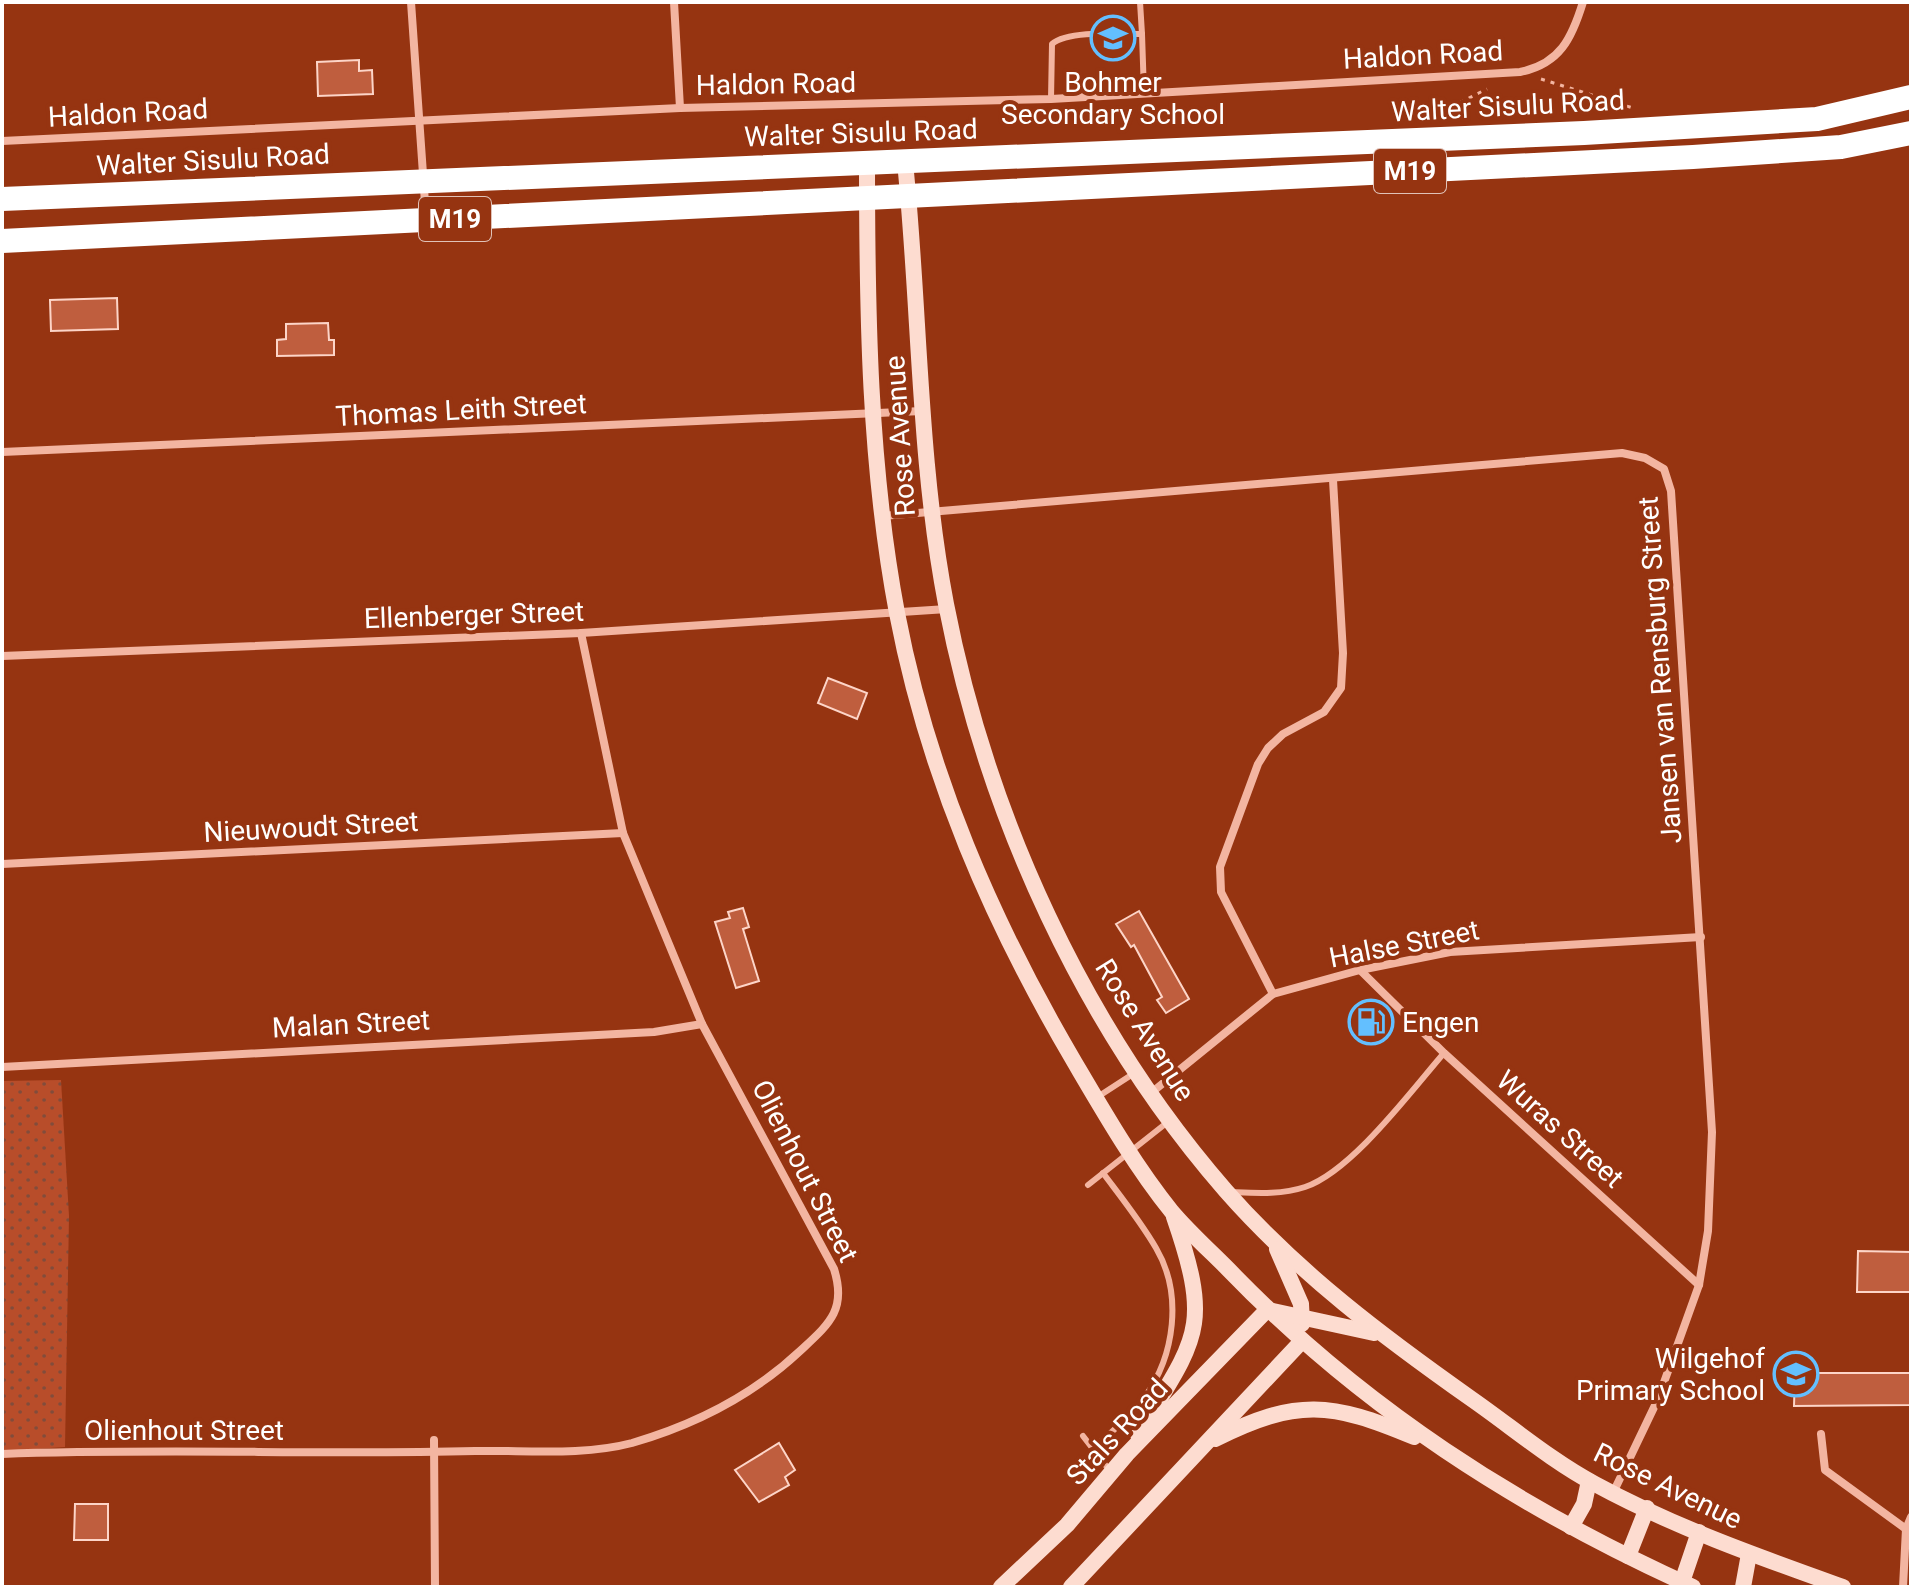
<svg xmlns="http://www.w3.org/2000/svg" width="1913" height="1589" font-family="Roboto,sans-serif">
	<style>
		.park { fill: url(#park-dots) }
		.building { fill: #bf5e3e; stroke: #fdd5c8; stroke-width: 2 }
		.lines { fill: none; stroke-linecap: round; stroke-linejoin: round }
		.path { stroke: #f3b5a1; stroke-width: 3; stroke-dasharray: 4 6; stroke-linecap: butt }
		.lane { stroke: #f3b5a1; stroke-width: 6 }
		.street { stroke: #f3b5a1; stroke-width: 8 }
		.secondary { stroke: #fddcd0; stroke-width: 16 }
		.highway { stroke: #fff; stroke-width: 24 }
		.labels { text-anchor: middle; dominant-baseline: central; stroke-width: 8; stroke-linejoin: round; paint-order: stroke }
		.shield { fill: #963411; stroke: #e0c2b8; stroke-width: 2 }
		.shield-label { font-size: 26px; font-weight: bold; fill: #fff }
		.street-label { font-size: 28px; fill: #fff; stroke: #963411 }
		.poi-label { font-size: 28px; fill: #fff; stroke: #963411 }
	</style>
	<defs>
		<pattern id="park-dots" width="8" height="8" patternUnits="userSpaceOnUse" patternTransform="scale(2)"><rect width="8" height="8" fill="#b84d2a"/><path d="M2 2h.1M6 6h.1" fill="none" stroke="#824c3b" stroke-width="1.8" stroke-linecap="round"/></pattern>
	</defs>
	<rect width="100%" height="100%" fill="#963411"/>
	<path class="park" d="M61,1080L69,1216L65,1447L2,1451V1081Z"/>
	<g class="building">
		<path d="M359,60V71L372,70L373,94L318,96L317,62Z"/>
		<path d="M117,298L118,329L51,331L50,300Z"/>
		<path d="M328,323L329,340H334V355L277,356V340L286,339V324Z"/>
		<path d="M828,678L867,693L857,719L818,703Z"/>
		<path d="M743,908L749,927L743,929L759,981L736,988L715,922L730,918L728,912Z"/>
		<path d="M1139,911L1189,999L1166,1013L1157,1000L1162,997L1134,945L1131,947L1116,924Z"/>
		<path d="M1858,1251L1911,1252V1292H1857Z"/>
		<path d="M1795,1373H1911V1405L1794,1406Z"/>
		<path d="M779,1443L795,1470L785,1477L789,1485L759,1502L735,1470Z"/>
		<path d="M75,1504H108V1540H74Z"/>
	</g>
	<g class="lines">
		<g class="path">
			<path d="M1541,79L1633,108"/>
			<path d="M1433,116L1487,89"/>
		</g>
		<g class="lane">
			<path d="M1142,34L1144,93"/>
			<path d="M1051,99L1052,44C1068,30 1120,34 1142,34L1140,2"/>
			<path d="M1099,1096L1136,1072"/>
			<path d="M1088,1185L1169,1121"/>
			<path d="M1230,1192C1255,1193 1281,1195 1305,1187C1352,1171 1411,1091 1444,1053"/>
			<path d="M1083,1436L1110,1471"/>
			<path d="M1092,1450C1109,1434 1130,1417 1144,1398C1175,1356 1183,1294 1156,1248C1141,1222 1121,1197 1103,1173"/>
		</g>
		<g class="street">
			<path d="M411,2L426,217"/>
			<path d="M674,2L680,108"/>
			<path d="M2,141L680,108L1051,99L1520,72C1560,64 1572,38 1583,2"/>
			<path d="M2,452L922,411"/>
			<path d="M882,516L1622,453L1645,458L1664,469L1671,491L1712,1132L1708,1231L1699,1285L1658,1399L1613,1493"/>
			<path d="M2,656L581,633L947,609"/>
			<path d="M2,864L623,833"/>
			<path d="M1360,970L1444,1053L1699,1285"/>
			<path d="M1273,994L1221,892L1220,867L1258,764L1268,748L1283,734L1324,712L1341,688L1343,653L1333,480"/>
			<path d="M2,1067L654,1032L702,1024"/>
			<path d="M1151,1093L1273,994L1360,970L1450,952L1701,937"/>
			<path d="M1821,1434L1825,1470L1906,1529"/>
			<path d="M434,1440L435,1587"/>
			<path d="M2,1454C160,1448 317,1455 475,1451C525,1450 583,1456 632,1443C694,1425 753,1395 800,1351C829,1324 847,1310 834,1269L702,1024L623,833L581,633"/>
			<path d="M1903,1587L1906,1529L1911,1517"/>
		</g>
		<g class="secondary">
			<path d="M867,162C867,312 869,465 897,613C928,775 992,922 1075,1063C1105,1114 1135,1166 1172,1212C1189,1232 1209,1250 1228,1269C1361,1407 1518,1508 1693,1587"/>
			<path d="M905,162C920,309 918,458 946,604C987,816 1084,1028 1226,1191C1298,1273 1385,1338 1473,1400C1513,1428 1552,1461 1595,1484C1674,1527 1759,1557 1843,1587"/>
			<path d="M1277,1249L1301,1304L1302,1324"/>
			<path d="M1268,1310L1374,1333"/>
			<path d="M1138,1435C1196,1338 1213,1330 1174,1217"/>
			<path d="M1215,1439C1297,1398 1331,1402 1414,1437"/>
			<path d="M1571,1527L1584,1504L1589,1481"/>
			<path d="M1628,1556L1647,1508"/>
			<path d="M1682,1582L1699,1532"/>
			<path d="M1001,1587L1067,1525L1127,1454L1267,1310"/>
			<path d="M1071,1587L1301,1342"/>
			<path d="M1743,1587L1749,1554"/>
		</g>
		<g class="highway">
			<path d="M2,199L1584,133L1817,119L1911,97"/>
			<path d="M2,241L1693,157L1841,147L1911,133"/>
		</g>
	</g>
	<defs>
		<g id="school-ring" transform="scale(2.3)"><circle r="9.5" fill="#963411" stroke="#63bfff" stroke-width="1.5"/><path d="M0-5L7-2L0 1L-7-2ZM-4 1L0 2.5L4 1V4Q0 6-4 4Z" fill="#63bfff"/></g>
		<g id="fuel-ring" transform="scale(2.3)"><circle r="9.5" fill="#963411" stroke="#63bfff" stroke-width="1.5"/><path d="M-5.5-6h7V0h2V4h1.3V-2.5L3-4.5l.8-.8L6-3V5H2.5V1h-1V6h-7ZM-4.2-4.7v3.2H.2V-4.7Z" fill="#63bfff"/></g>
	</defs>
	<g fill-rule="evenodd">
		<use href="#school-ring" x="1113" y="38"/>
		<use href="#fuel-ring" x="1371" y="1022"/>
		<use href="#school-ring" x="1796" y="1374"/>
	</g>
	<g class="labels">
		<g class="shield">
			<rect x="1374" y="149" width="72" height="44" rx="6"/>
			<rect x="419" y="197" width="72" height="44" rx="6"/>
		</g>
		<g class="shield-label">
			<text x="1410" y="171">M19</text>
			<text x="455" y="219">M19</text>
		</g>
		<g class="street-label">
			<text transform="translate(1423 55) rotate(-3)">Haldon Road</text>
			<text transform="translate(776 84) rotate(-1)">Haldon Road</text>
			<text transform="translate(1508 106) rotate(-3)">Walter Sisulu Road</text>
			<text transform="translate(128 113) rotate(-3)">Haldon Road</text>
			<text transform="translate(861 133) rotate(-2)">Walter Sisulu Road</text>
			<text transform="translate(213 160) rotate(-3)">Walter Sisulu Road</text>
			<text transform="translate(461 410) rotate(-3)">Thomas Leith Street</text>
			<text transform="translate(900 436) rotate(-94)">Rose Avenue</text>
			<text transform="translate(474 615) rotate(-2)">Ellenberger Street</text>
			<text transform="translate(1660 670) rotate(-94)">Jansen van Rensburg Street</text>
			<text transform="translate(311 827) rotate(-3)">Nieuwoudt Street</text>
			<text transform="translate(1404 944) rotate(-11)">Halse Street</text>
			<text transform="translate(351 1024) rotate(-3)">Malan Street</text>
			<text transform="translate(1145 1030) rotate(58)">Rose Avenue</text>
			<text transform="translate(1560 1129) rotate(42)">Wuras Street</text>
			<text transform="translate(805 1171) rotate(63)">Olienhout Street</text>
			<text x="184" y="1430">Olienhout Street</text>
			<text transform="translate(1117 1432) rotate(-47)">Stals Road</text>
			<text transform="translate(1668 1486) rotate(26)">Rose Avenue</text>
		</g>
		<g class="poi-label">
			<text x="1113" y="82">Bohmer<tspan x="1113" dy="32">Secondary School</tspan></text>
			<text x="1402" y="1022" text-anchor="start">Engen</text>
			<text x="1765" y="1358" text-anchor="end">Wilgehof<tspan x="1765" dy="32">Primary School</tspan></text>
		</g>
	</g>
	<rect width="1913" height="1589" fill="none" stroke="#ffffff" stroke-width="8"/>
</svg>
